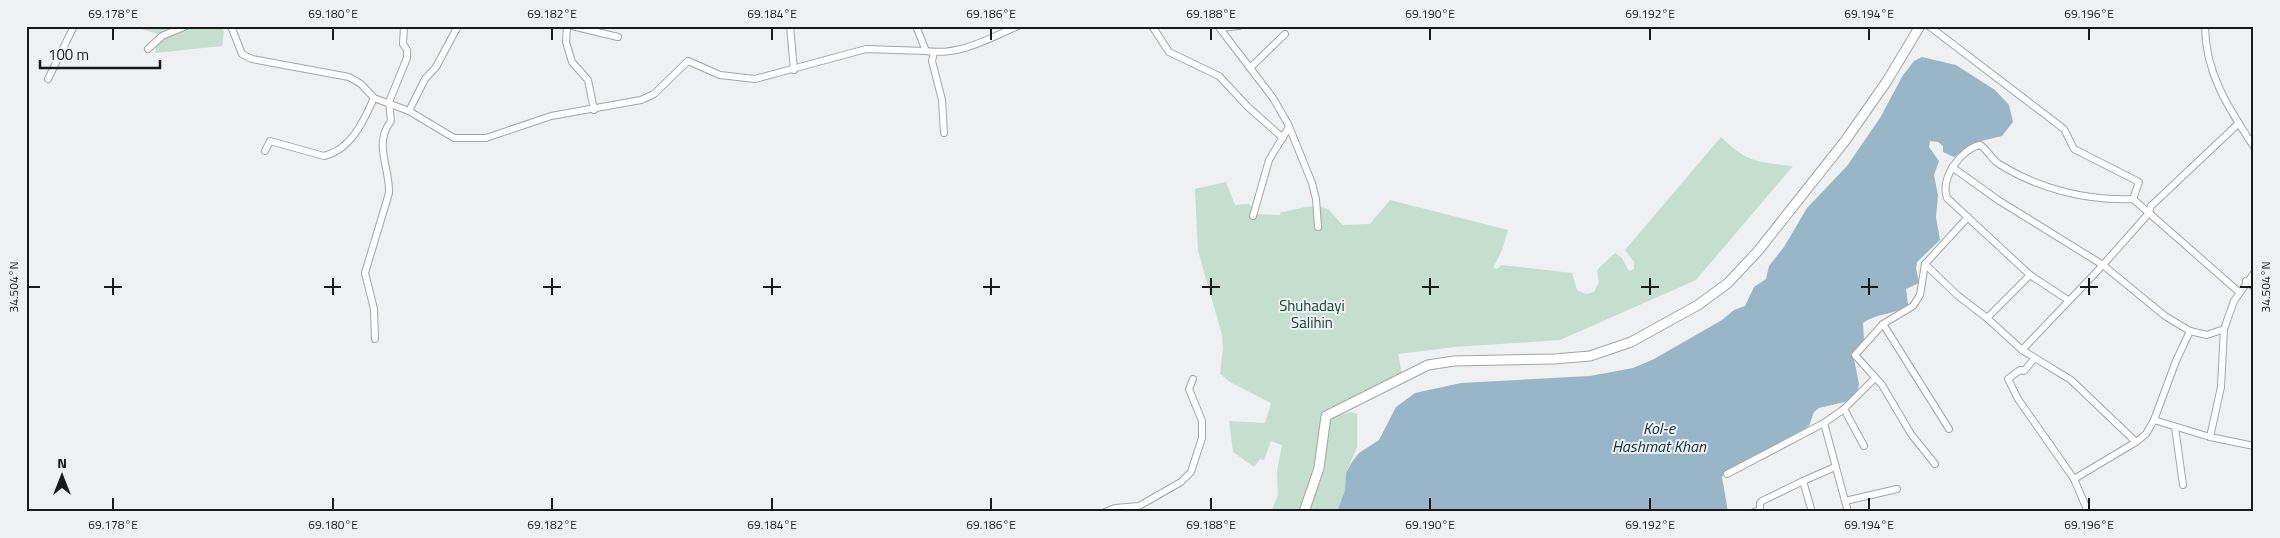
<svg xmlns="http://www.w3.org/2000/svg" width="2280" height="538" font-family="'Titillium Web',sans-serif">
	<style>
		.green { fill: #c4ded0 }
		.water { fill: #99b6c8 }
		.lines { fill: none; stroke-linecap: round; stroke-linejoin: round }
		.street-casing { stroke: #a3a4a5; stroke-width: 8 }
		.secondary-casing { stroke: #a3a4a5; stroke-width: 11 }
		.street { stroke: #fff; stroke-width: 6 }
		.secondary { stroke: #fff; stroke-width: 9 }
		.ticks { fill: none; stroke: #19191a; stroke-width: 2 }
		.labels { text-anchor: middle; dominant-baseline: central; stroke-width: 4; stroke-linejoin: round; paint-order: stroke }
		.park-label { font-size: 15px; fill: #0e4832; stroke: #eff0f1 }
		.water-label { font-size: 16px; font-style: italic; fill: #083145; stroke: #eff0f1 }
		.neatline { fill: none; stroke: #19191a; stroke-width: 2 }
		.ticks-label { font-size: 12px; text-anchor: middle; fill: #19191a }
	</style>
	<rect width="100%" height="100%" fill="#eff0f1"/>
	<g class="green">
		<path d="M131,26H222L224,32L222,46L155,53L158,34Z"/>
		<path d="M1721,137C1748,163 1757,162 1793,166L1696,280L1560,340L1455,347L1398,354L1402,373L1333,407L1336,416L1350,412L1357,414V447L1346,473L1345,490L1337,512H1271L1278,495L1277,471L1282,445L1271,441L1264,460L1260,459L1254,467L1233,452L1229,421L1265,423L1271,403L1230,382L1220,374L1223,349L1222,335L1198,251L1195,189L1226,182L1235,205L1249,204L1258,214L1280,215L1281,212C1295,211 1311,203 1325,208C1331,210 1337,220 1343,225L1370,224L1390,200L1508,230L1502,250L1493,268L1498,269L1501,265L1572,273L1577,290L1586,294L1594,292L1599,282L1597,270L1615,253L1622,258L1629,271L1634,269V262L1625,250Z"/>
	</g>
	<path class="water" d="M1922,57L1956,65L1995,90L2009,105L2013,122L2002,136L1973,143L1954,157L1943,152V146L1938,142L1930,141L1929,147L1939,161L1934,175L1938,195L1936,217L1940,240L1917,262L1916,268L1919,283L1906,289L1908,305C1895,315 1876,313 1863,323L1864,340L1853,354L1859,384L1857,393L1849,401L1819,408L1814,412L1809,426L1783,445L1746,460L1725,472L1722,477L1728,512H1337L1345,490L1346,473L1352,462L1359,453L1379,440L1396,407L1415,393L1461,383L1590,376L1633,368L1654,359L1722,320L1734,310L1745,306L1754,287L1766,279L1769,266L1784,247L1807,208L1847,166L1880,118L1903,75L1914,61Z"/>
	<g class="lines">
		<g class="street-casing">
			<g id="street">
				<path d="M231,26L242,54L252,59L349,77L361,84L374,98L409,111L454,138H486L551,116L641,100L654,94L688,61L720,75L755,79L866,49L926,51"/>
				<path d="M567,26L566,42L572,62L588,80L594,110"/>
				<path d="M572,26L618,37"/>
				<path d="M790,26L794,70"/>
				<path d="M916,26L926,51C959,56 988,39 1018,26"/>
				<path d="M1152,26L1169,52L1219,76L1248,107L1283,138"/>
				<path d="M1218,26L1273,98L1288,124L1312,183L1316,199L1318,227"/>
				<path d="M1929,26L2064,129L2074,149L2139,182L2133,199"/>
				<path d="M2205,26C2205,73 2229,109 2254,147"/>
				<path d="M1220,28L1239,26"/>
				<path d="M148,49L162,36L186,26"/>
				<path d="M934,52L932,61L942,100L944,133"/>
				<path d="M1250,68L1285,34"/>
				<path d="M48,79L74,26"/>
				<path d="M409,111L425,79L436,67L458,26"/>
				<path d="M265,151L270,141L324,156C352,149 364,120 374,98"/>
				<path d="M1952,167L1998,200L2103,265L2165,316L2190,331L2207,335L2224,329L2234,301L2254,273"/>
				<path d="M1253,216L1269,160L1289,127"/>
				<path d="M1925,264L1957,295L1987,318L2022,350L2071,380L2136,442"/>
				<path d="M2246,281L2254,287"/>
				<path d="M2068,300L2030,275L1947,198C1940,178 1961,149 1980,145C1988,150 1992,160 1999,164C2039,189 2087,201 2133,199L2239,292"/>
				<path d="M1987,318L2030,275"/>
				<path d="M1883,324L1949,429"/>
				<path d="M375,339L374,309L365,273L389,193C390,167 373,144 391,121L389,102L407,58V50L403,44L404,26"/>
				<path d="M2022,350L2103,265L2149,213L2151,206L2239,123"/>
				<path d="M2034,359L2024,371L2020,370L2008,379L2018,399L2074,479L2086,507"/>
				<path d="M1844,409L1864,446"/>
				<path d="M2154,420L2210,437L2254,446"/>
				<path d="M1824,423L1848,512"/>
				<path d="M2175,427L2183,485"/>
				<path d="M2210,437L2221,387L2224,329"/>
				<path d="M1935,464L1911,434L1882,385L1855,355L1883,324L1913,306L1920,295L1925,264L1968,217"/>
				<path d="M1727,474L1824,423L1844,409L1875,378"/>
				<path d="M2074,479L2136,442L2146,434L2154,420L2176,361L2190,331"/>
				<path d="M1845,501L1897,489"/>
				<path d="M1105,512L1115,508L1139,506L1181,482L1191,472L1202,438V421L1189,389L1193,379"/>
				<path d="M1754,512L1760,510V503L1762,501L1803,481"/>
				<path d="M1812,512L1803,481L1835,467"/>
			</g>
		</g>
		<g class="secondary-casing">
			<path id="secondary" d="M1304,512L1319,468L1326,416L1428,365L1454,361L1554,359L1590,356L1631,342L1698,305L1728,283L1758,251L1845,141L1887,81L1920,26"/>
		</g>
		<use href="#street" class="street"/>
		<use href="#secondary" class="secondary"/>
	</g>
	<path class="ticks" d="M113,28V40M333,28V40M552,28V40M772,28V40M991,28V40M1211,28V40M1430,28V40M1650,28V40M1869,28V40M2089,28V40M113,278V295M333,278V295M552,278V295M772,278V295M991,278V295M1211,278V295M1430,278V295M1650,278V295M1869,278V295M2089,278V295M28,287H40M104,287H122M324,287H341M543,287H561M763,287H781M983,287H1000M1202,287H1220M1422,287H1439M1641,287H1659M1861,287H1878M2080,287H2098M2240,287H2252M113,498V510M333,498V510M552,498V510M772,498V510M991,498V510M1211,498V510M1430,498V510M1650,498V510M1869,498V510M2089,498V510"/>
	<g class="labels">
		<g class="park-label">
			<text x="1312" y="305">Shuhadayi<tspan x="1312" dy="17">Salihin</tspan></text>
		</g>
		<g class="water-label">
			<text x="1659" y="428">Kol-e<tspan x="1659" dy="18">Hashmat Khan</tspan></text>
		</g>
	</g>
	<rect width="2280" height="538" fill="none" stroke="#eff0f1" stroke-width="55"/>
	<g transform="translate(62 476)" stroke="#eff0f1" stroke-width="4" paint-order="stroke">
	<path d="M0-4L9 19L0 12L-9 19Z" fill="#19191a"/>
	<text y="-8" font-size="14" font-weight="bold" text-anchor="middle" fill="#19191a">N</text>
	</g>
	<path d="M40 60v8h120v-8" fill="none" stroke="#19191a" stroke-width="2.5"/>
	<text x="48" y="60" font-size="15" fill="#19191a" stroke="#eff0f1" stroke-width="4" paint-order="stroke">100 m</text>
	<rect x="28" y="28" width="2224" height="482" class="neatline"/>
	<g class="ticks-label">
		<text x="113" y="18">69.178°E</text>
		<text x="333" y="18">69.180°E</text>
		<text x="552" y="18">69.182°E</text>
		<text x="772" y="18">69.184°E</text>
		<text x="991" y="18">69.186°E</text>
		<text x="1211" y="18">69.188°E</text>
		<text x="1430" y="18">69.190°E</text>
		<text x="1650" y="18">69.192°E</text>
		<text x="1869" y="18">69.194°E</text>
		<text x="2089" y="18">69.196°E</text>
		<text transform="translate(14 287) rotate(-90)" y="4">34.504°N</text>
		<text transform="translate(2266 287) rotate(-90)" y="4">34.504°N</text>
		<text x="113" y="529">69.178°E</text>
		<text x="333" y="529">69.180°E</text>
		<text x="552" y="529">69.182°E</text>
		<text x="772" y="529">69.184°E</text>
		<text x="991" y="529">69.186°E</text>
		<text x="1211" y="529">69.188°E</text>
		<text x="1430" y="529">69.190°E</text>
		<text x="1650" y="529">69.192°E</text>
		<text x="1869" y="529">69.194°E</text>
		<text x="2089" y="529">69.196°E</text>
	</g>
</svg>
